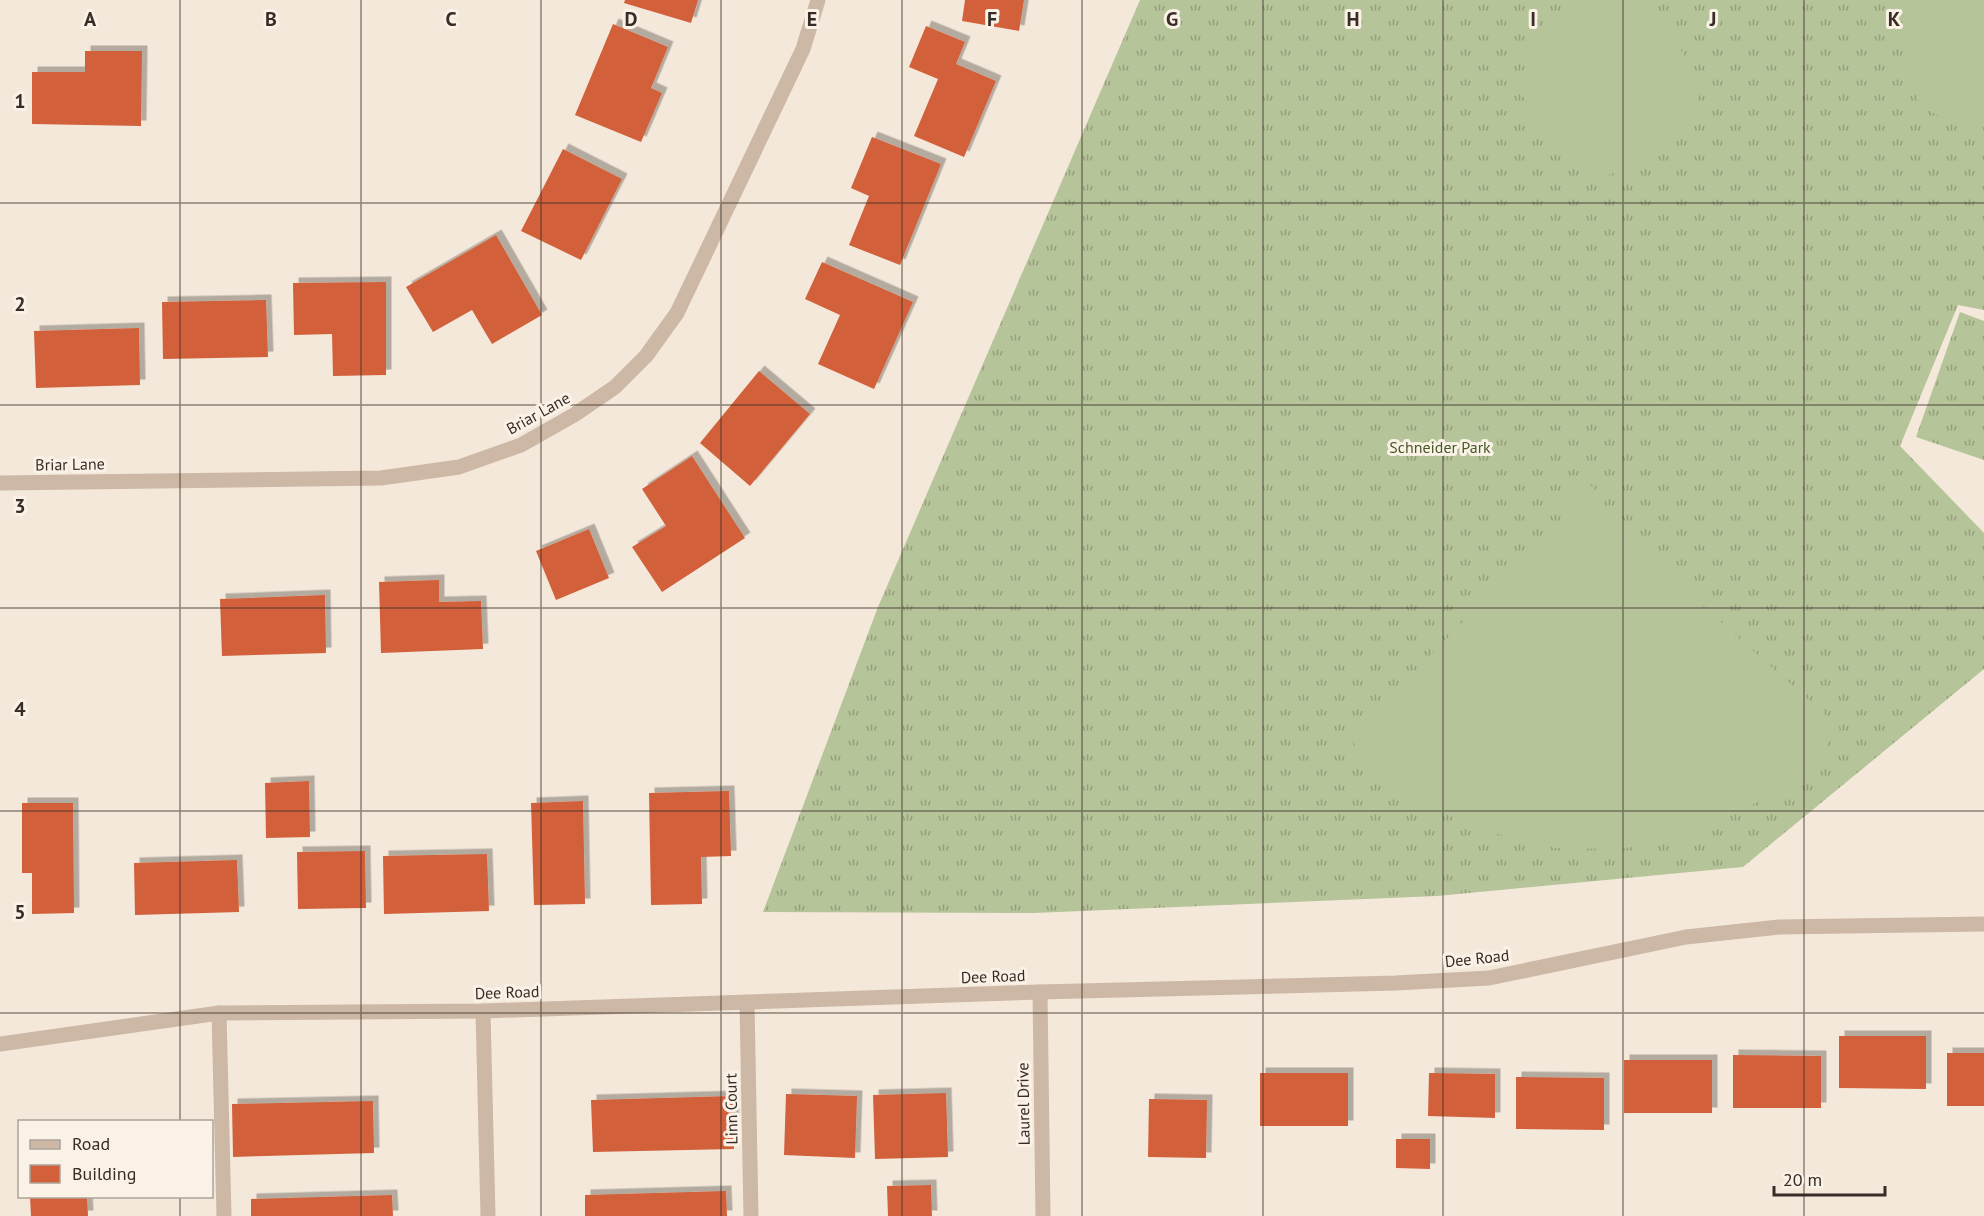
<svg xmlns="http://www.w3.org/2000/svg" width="1984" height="1216" font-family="'PT Sans',sans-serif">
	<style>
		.grass { fill: url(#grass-tufts) }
		.pitch { fill: #b6c499 }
		.building { fill: #d1603b; filter: url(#shadow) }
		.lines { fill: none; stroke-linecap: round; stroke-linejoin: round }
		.minor { stroke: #cdb7a5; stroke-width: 15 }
		.grid { fill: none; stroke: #382c27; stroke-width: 1.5; stroke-opacity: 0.55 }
		.labels { text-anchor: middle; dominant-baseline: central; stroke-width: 6; stroke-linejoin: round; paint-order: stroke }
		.street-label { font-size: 16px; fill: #382c27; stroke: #fbf2e7 }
		.park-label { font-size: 16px; fill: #475928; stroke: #fbf2e7 }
		.grid-label { font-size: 20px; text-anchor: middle; font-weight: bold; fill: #382c27; stroke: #fbf2e7; stroke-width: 6; stroke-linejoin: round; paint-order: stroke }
	</style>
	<defs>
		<pattern id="grass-tufts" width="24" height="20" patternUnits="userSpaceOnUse" patternTransform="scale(1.5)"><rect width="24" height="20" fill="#b6c499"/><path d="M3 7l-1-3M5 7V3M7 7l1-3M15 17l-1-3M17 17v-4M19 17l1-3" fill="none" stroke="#959f7d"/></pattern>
		<filter id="shadow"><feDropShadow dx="5.5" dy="-5.5" stdDeviation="0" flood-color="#0004"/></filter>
	</defs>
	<rect width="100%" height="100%" fill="#f4e8da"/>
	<g class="grass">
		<path d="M1140,0H1984V310L1958,305L1900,446L1984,533V669L1743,867L1437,896L1034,913L763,912L878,607Z"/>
		<path d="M1960,312L1984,321V460L1916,437Z"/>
	</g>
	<g class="pitch">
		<path d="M1589,0H1656L1657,15L1705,86L1685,121L1646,165L1604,176L1550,145L1523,96L1525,58L1587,4Z"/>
		<path d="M1914,0H1984V127L1964,130L1921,106L1902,67L1904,13Z"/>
		<path d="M1582,477L1604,498L1605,519L1840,728L1814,762L1766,798L1681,839L1619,849L1556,848L1498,834L1431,809L1376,770L1349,738L1562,521V491Z"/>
	</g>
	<g class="building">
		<path d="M625,0H698L691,23L624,3Z"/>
		<path d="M965,0H1024L1019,31L962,21Z"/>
		<path d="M613,24L668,47L651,88L662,93L641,142L575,115Z"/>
		<path d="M926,26L965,42L956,64L996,81L964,157L914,136L938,79L909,67Z"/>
		<path d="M85,51H142L141,126L32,124V72H85Z"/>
		<path d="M872,137L941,164L900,265L849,245L869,196L851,188Z"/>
		<path d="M563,149L622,179L581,260L521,231Z"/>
		<path d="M496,235L542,315L492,344L472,310L433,332L406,287Z"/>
		<path d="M822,262L913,302L874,389L818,364L840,315L805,299Z"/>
		<path d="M386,282V375L333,376L332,334L294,335L293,283Z"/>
		<path d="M266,300L268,357L163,359L162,302Z"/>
		<path d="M139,328L140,385L36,388L34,331Z"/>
		<path d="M759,371L810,414L750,486L700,443Z"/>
		<path d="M692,456L745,538L662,592L632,547L666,526L642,489Z"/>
		<path d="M589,529L609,578L556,600L536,551Z"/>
		<path d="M439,580V602L481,601L483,649L381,653L379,582Z"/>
		<path d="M325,595L326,653L222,656L220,599Z"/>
		<path d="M309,781L310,837L266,838L265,783Z"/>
		<path d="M729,791L731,856L701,857L702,904L651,905L649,793Z"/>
		<path d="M583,801L585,904L534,905L531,803Z"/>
		<path d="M22,803H73L74,913L32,914V873H22Z"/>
		<path d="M365,851L366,908L298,909L297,852Z"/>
		<path d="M487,854L489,911L384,914L383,856Z"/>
		<path d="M237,860L239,912L135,915L134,863Z"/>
		<path d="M1839,1036H1926V1089L1839,1088Z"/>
		<rect x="1947" y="1053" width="37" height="53"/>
		<path d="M1733,1055L1821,1056V1108H1733Z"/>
		<rect x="1624" y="1060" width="88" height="53"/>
		<rect x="1260" y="1073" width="88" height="53"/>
		<path d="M1429,1073L1495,1074V1118L1428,1116Z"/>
		<path d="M1516,1077L1604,1078V1130L1516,1129Z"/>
		<path d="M946,1093L948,1157L875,1159L873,1095Z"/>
		<path d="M786,1094L857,1096L855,1158L784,1155Z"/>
		<path d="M733,1096L734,1149L593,1152L591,1100Z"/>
		<path d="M1149,1099L1207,1100L1206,1158L1148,1157Z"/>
		<path d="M373,1101L374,1153L233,1157L232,1104Z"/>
		<path d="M1396,1139H1430V1169L1396,1168Z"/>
		<path d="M931,1185L932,1216H888L887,1186Z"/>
		<path d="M726,1191L727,1216H585V1195Z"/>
		<path d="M392,1195L393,1216H251V1199Z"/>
		<path d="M30,1196H87L88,1216H31Z"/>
	</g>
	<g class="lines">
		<g class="minor">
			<path d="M0,483L381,478L459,467L521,445L574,415L615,387L646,356L677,313L803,49L818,0"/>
			<path d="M1040,992L1043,1216"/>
			<path d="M747,1002L751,1216"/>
			<path d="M483,1011L488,1216"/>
			<path d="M219,1013L224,1216"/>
			<path d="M0,1044L219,1013L483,1011L1040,992L1396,983L1489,978L1686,937L1779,927L1984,924"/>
		</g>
	</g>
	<path class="grid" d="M180,0V1122M361,0V1216M541,0V1216M721,0V1216M902,0V1216M1082,0V1216M1263,0V1216M1443,0V1216M1623,0V1216M1804,0V1216M0,203H1984M0,405H1984M0,608H1984M0,811H1984M0,1013H1984M180,1196V1216"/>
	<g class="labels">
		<g class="street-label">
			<text transform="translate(538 413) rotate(-29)">Briar Lane</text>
			<text transform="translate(70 464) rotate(-1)">Briar Lane</text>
			<text transform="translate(1477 958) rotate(-6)">Dee Road</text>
			<text transform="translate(993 976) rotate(-2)">Dee Road</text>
			<text transform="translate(507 992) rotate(-2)">Dee Road</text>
			<text transform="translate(1023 1104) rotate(-91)">Laurel Drive</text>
			<text transform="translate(731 1109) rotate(-91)">Linn Court</text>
		</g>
		<g class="park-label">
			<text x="1440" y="447">Schneider Park</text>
		</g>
	</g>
	<g class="grid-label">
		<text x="90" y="26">A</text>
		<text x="271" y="26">B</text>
		<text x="451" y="26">C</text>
		<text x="631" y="26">D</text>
		<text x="812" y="26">E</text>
		<text x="992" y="26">F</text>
		<text x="1172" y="26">G</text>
		<text x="1353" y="26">H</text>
		<text x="1533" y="26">I</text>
		<text x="1713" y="26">J</text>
		<text x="1894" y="26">K</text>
		<text x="20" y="108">1</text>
		<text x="20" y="311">2</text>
		<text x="20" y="513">3</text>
		<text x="20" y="716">4</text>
		<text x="20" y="919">5</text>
	</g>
	<rect x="18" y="1120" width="195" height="78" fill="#fbf2e7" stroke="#ada39a" stroke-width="1.5"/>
	<rect x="30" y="1140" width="30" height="9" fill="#cdb7a5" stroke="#ada39a" stroke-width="1.5"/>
	<text x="72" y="1150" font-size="18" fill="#382c27">Road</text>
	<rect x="30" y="1165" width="30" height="18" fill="#d1603b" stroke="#ada39a" stroke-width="1.5"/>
	<text x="72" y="1180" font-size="18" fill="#382c27">Building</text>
	<path d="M1774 1186v9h111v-9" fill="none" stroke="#382c27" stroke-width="3"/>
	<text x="1783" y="1186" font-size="18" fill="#382c27" stroke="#fbf2e7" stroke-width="4.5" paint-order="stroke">20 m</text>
</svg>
